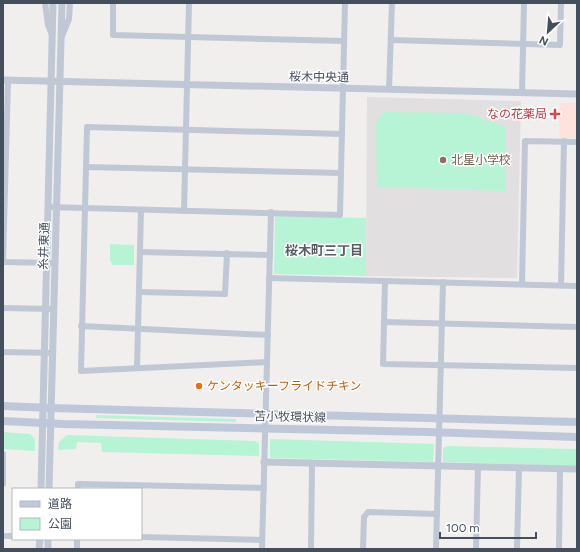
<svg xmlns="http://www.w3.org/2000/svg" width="580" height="552" font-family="Figtree,'Noto Sans JP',sans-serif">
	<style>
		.education { fill: #e2dfe0 }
		.medical { fill: #fee3dc }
		.green { fill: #b7f4d6 }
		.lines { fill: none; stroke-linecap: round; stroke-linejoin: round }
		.minor { stroke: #c0c8d5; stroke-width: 6 }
		.tertiary { stroke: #c0c8d5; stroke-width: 7 }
		.secondary { stroke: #bfc8da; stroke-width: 8 }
		.health-dot { fill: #e0444e; stroke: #fff; stroke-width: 1.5 }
		.education-dot { fill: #8d6e63; stroke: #fff; stroke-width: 1.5 }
		.food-dot { fill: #e8710a; stroke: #fff; stroke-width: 1.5 }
		.labels { text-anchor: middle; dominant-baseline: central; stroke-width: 3; stroke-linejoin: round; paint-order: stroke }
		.street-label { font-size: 12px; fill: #444f5e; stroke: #fff }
		.health-label { font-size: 12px; fill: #be3a42; stroke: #fff; text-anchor: end }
		.education-label { font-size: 12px; fill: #785e54; stroke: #fff; text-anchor: start }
		.food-label { font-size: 12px; fill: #c56008; stroke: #fff; text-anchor: start }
		.neighbourhood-label { font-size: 13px; font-weight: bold; fill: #5a5d64; stroke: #fff }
	</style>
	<rect width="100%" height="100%" fill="#f1eeee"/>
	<path class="education" d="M367,97L521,101L517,278L366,276Z"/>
	<path class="medical" d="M560,103H577V138H559Z"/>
	<g class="green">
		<path d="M383,112L466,113L506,127V191L377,187L376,123Z"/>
		<path d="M275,216L366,218V276L274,274Z"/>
		<path d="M110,244L134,245V265H113L110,260Z"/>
		<path d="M96,415L236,419V422L96,418Z"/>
		<path d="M3,432L30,434L35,439V451L3,449Z"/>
		<path d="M67,435L255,441L259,443V456L102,452L101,443L77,442L76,449L58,450L59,442Z"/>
		<path d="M270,439L434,444L433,462L270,458Z"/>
		<path d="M448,446L577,449V466L443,462V448Z"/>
	</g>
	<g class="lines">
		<g class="minor">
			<path d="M45,3L48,25L52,35"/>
			<path d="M113,3V35L344,41"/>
			<path d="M62,36L69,19L70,3"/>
			<path d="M391,40L560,45L561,3"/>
			<path d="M389,89L392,3"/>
			<path d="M522,93L524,3"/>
			<path d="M86,167L341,173"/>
			<path d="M48,207L340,215L345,3"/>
			<path d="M184,211L189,3"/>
			<path d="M140,252L270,255"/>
			<path d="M3,262L8,81"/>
			<path d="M3,262L55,263"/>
			<path d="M269,278L577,286"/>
			<path d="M385,281L383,364L577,368"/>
			<path d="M522,284L525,141L577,142"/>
			<path d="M561,285L564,141"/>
			<path d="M139,292L225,294L227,253"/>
			<path d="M3,308L53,309"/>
			<path d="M384,322L577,327"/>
			<path d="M81,326L268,335"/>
			<path d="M3,352L53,353"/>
			<path d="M267,362L81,371L87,127L342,134"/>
			<path d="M137,368L141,210"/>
			<path d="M3,454V484"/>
			<path d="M78,489V484H80L264,488"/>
			<path d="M3,536H13"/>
			<path d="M141,537L262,540"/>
			<path d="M77,549V539"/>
			<path d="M262,549L271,212"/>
			<path d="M311,549L312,463"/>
			<path d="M363,549L364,517L368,512L437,514"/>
			<path d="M436,549L443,282"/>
			<path d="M476,549L478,467"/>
			<path d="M517,549L519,468"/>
			<path d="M559,549L560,469"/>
		</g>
		<g class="tertiary">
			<path d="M3,80L577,94"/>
			<path d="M264,462L577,469"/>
			<path d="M41,489L53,3"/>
			<path d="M49,489L62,3"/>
			<path d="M39,549L40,539"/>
			<path d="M48,549V539"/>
		</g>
		<g class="secondary">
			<path d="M3,406L51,408L577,422"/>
			<path d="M3,421L63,424L427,432L577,437"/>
		</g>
	</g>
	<path class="health-dot" d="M553 108h4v4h4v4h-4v4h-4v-4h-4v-4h4z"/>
	<circle class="education-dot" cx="443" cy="160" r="4"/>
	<circle class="food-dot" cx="199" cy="386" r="4"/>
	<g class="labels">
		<g class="street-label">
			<text transform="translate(319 77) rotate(1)">桜木中央通</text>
			<text transform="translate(44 246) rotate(-88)">糸井東通</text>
			<text transform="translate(290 417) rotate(1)">苫小牧環状線</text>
		</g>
		<g class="health-label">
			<text x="547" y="114">なの花薬局</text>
		</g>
		<g class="education-label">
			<text x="451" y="160">北星小学校</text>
		</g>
		<g class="food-label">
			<text x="207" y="386">ケンタッキーフライドチキン</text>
		</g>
		<g class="neighbourhood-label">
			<text x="324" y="250">桜木町三丁目</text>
		</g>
	</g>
	<rect width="580" height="552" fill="none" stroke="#444f5e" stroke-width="8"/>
	<rect x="12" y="488" width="130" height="52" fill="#ffffff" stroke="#b4b9bf"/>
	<rect x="20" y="501" width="20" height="6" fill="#bfc8da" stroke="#b4b9bf"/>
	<text x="48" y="508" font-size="12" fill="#444f5e">道路</text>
	<rect x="20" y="518" width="20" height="12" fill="#b7f4d6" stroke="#b4b9bf"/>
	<text x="48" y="528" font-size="12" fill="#444f5e">公園</text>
	<g transform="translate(548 32) rotate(206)" stroke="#ffffff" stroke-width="3" paint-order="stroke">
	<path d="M0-3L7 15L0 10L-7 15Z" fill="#444f5e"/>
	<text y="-6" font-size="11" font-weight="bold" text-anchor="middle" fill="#444f5e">N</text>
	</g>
	<path d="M440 532v6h96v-6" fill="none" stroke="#444f5e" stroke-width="2"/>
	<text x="446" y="532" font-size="12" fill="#444f5e" stroke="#ffffff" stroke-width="3" paint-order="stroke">100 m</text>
</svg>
